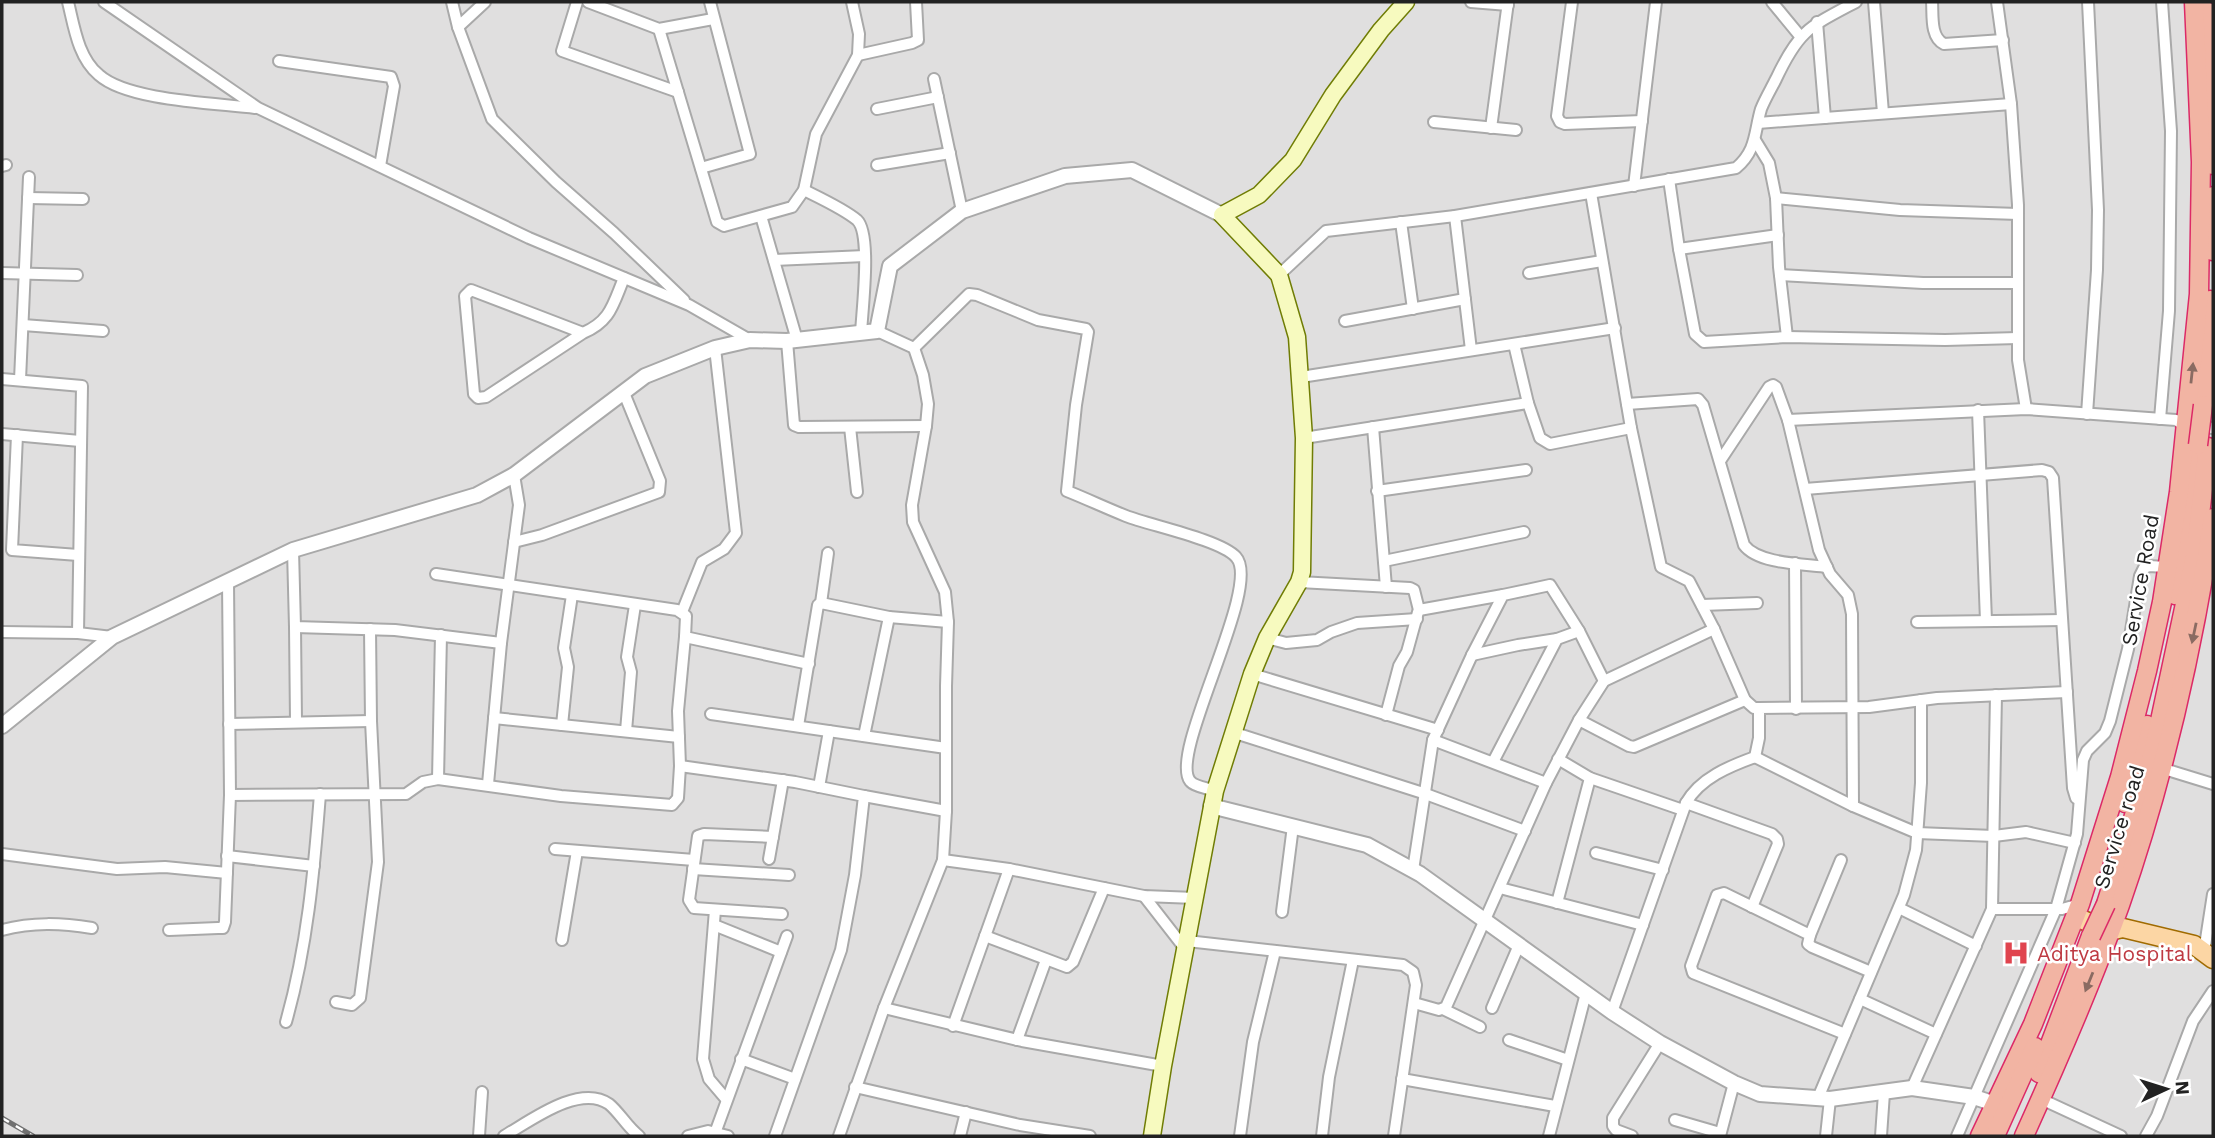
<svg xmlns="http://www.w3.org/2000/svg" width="2215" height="1138" font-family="'Work Sans',sans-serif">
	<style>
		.residential { fill: #e0dfdf }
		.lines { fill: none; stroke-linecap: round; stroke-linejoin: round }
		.minor-casing { stroke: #a9a9a9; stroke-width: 14 }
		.tertiary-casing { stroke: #a9a9a9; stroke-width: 18 }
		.secondary-casing { stroke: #707d05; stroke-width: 19 }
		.primary-casing { stroke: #a06b00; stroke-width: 21 }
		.trunk-casing { stroke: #dc2a67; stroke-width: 21 }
		.minor { stroke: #fff; stroke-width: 10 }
		.tertiary { stroke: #fff; stroke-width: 14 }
		.secondary { stroke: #f7fabf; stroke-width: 16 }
		.primary { stroke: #fcd6a4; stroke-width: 18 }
		.trunk { stroke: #f2b4a3; stroke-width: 18 }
		.rail-casing { stroke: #707070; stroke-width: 5 }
		.rail { stroke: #fff; stroke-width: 2.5; stroke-dasharray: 8; stroke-linecap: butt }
		.trunk-bridge-casing { stroke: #dc2a67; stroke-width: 21; stroke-linecap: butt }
		.trunk-bridge { stroke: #f2b4a3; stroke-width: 18 }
		.oneway { fill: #8a6b62 }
		.labels { text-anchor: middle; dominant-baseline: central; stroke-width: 5; stroke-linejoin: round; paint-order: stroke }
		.street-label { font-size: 21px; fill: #222; stroke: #fff }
		.health-label { font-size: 21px; fill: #be3a42; stroke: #fff; text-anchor: start }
	</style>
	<rect width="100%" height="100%" fill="#f2efe9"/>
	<rect class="residential" x="2" y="2" width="2211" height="1134"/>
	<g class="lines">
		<g class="minor-casing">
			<g id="minor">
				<path d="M68,2C74,26 78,58 99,75C128,101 216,103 255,108"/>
				<path d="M104,2L258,108L529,238L689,305L750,340"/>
				<path d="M452,2L458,27L492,119L556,182L614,233L684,300"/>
				<path d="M577,2L562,51L678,92"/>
				<path d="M588,2L659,29L713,19"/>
				<path d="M1471,2L1508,5"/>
				<path d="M1572,2L1557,116L1560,122L1565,124L1642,121"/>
				<path d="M1772,2L1800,36"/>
				<path d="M1874,2L1883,113"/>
				<path d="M1932,2C1933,15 1930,37 1944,44L2003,40"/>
				<path d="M1997,2L2011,104L2018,205V360L2026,409"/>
				<path d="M1817,22L1825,118"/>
				<path d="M458,27L485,2"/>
				<path d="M659,29L717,222L724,226L792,207L804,190L816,134L858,55L859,34L852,2"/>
				<path d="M858,55L912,43L918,40L916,2"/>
				<path d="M279,61L391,77L394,86L380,166"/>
				<path d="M934,79L962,211"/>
				<path d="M877,109L938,97"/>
				<path d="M1434,122L1516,130"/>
				<path d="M1758,123L2011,104"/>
				<path d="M1491,128L1508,2"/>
				<path d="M1755,140L1769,163L1776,198L1779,267L1787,337"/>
				<path d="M877,165L950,153"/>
				<path d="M2,166L6,165"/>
				<path d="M701,168L750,154L710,2"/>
				<path d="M1669,179L1679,249L1695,334L1704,342L1787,337L1945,340L2018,338"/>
				<path d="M1634,186L1656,2"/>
				<path d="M804,190C820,198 844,209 857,220C872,234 862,311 861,333"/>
				<path d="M1591,193L1631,428L1661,567L1689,581L1714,629L1745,700L1754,708H1759"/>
				<path d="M28,198L83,199"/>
				<path d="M1776,198L1900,210L2018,214"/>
				<path d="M761,216L797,340"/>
				<path d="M1455,216L1471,350"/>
				<path d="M1401,222L1413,309"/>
				<path d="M1679,249L1778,235"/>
				<path d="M774,260L865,256"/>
				<path d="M2,273L77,275"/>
				<path d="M1529,273L1602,261"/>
				<path d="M1279,275L1326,231L1455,216L1736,168C1757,150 1754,133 1761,109C1765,99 1771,89 1776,79C1799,30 1809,27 1856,2"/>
				<path d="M1780,275L1923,283H2018"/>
				<path d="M1345,321L1465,299"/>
				<path d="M23,325L103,331"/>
				<path d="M583,333L471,290L465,296L474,394L478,398L486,397L583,333C611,321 613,304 624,278"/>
				<path d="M787,341L794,425L799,427L926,426"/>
				<path d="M1514,344L1528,403"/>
				<path d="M914,348L969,294L977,295L1038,320L1086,329L1088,332L1076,405L1067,491C1087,499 1106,508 1126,516C1149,525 1221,540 1236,557C1263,586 1168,753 1190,781C1195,787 1208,788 1215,791"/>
				<path d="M1301,377L1615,328"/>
				<path d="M2,379L82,386L78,633"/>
				<path d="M20,380L29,177"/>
				<path d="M1627,404L1698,399L1703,405L1744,545C1758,564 1804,564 1827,567"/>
				<path d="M1978,410L1986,621"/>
				<path d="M2087,414L2097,270L2098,210L2088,2"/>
				<path d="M2160,419L2169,311L2171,131L2162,2"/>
				<path d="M1788,420L1819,550L1830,574L1848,595L1852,614L1853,806"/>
				<path d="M850,427L857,492"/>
				<path d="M1373,427L1386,587"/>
				<path d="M2,434L80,441"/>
				<path d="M17,435L12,550L78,555"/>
				<path d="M1304,438L1528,403L1540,438L1550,444L1631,428"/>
				<path d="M1720,461L1769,387L1773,385L1776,387L1788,420L2026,409L2176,420L2185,426L2213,428"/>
				<path d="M1805,489L2042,470L2049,472L2053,478L2073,788L2076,798"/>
				<path d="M1377,491L1526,470"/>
				<path d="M514,542L542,535L659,492L660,481L624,393"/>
				<path d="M293,550L295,627L395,630L501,643"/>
				<path d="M1384,561L1524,532"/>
				<path d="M1795,563L1796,709"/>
				<path d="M436,574L677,610L686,616L685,637L809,664"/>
				<path d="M1299,582L1410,588L1414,590L1419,610L1503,595"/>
				<path d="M821,603L828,553"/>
				<path d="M1702,605L1757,603"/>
				<path d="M682,612L702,562L724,549L736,533L715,348"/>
				<path d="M889,617L948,622"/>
				<path d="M1917,622L2062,620"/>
				<path d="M295,627L296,722"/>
				<path d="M2,632L78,633L112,637"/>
				<path d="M1267,638L1286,643L1317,640L1331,632L1357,623L1417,619"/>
				<path d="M1472,655L1518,645L1557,639"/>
				<path d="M1252,674L1438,730"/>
				<path d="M711,714L946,748"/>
				<path d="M1386,715L1399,666L1407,652L1418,612"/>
				<path d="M494,718L679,737"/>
				<path d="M1579,720L1629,746L1634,747L1745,700"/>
				<path d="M229,724L371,721"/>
				<path d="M562,725L568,667L564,648L572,595"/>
				<path d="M798,726L818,605L821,603L889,617L864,736"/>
				<path d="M626,731L631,672L627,657L635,605"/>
				<path d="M1232,732L1423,793L1525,831"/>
				<path d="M1433,740L1546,783"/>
				<path d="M1755,757L1853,806L1917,833L1994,836L2026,832L2075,843"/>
				<path d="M1558,759L1590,778L1683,810"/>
				<path d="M1493,762L1557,639L1579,631"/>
				<path d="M680,766L678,711L685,637"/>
				<path d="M2161,768L2213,784"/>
				<path d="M438,779L441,635"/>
				<path d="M488,784L501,643L519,505L514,475"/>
				<path d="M819,787L829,731"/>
				<path d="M230,795L406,794L423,782L438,779L561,796L672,805L678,798L680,766L795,782L864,796L855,875L841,950L775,1136"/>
				<path d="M864,796L946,811"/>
				<path d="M1686,803L1772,834L1777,839L1778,844L1752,907"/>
				<path d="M773,837L704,834L698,836L689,900L694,908L782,914"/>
				<path d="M555,849L694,860"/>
				<path d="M1596,853L1663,870"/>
				<path d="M2,854L117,869L165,867L227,873"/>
				<path d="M227,856L314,866"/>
				<path d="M769,859L783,780"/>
				<path d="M943,860L1009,869L1144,896L1195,898"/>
				<path d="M693,869L789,875"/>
				<path d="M1413,870L1433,740L1472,655L1503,595L1550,585L1579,631L1604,681"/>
				<path d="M1500,888L1643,925"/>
				<path d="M1144,896L1186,950"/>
				<path d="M1557,903L1590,778"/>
				<path d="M1899,908L1976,946"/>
				<path d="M1992,909H2062L2080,904"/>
				<path d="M715,910L703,1059L709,1079L726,1099"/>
				<path d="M1282,912L1293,826"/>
				<path d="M714,925L781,952"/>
				<path d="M2,930C33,922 61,923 92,928"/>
				<path d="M169,930L218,928H223L225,922L230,795L228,582"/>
				<path d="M1810,935L1841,860"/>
				<path d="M985,936L1067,967L1073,962L1104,888"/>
				<path d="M562,940L577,851"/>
				<path d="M1187,941L1403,965L1413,972L1416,985L1394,1136"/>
				<path d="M2204,952L2213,894"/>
				<path d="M1860,999L1936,1034"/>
				<path d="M336,1002L352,1005L360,998L378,862L371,721L370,629"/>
				<path d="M1414,1003L1439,1010L1446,1007L1546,783L1579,720L1604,681L1714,629"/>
				<path d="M884,1008L1022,1041L1163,1066"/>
				<path d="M1492,1008L1519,945"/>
				<path d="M1443,1009L1480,1027"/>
				<path d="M1612,1012L1686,803C1700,778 1730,766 1755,757L1759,738V708L1869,707L1937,698L2067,692"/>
				<path d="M286,1022C307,948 314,872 320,794"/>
				<path d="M953,1026L1009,869"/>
				<path d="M1845,1034L1693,973L1691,966L1717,895L1724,893L1810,935L1808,944L1812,947L1871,972"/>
				<path d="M1017,1040L1046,960"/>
				<path d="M1509,1040L1568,1060"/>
				<path d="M741,1059L795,1079"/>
				<path d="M1402,1079L1555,1106"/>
				<path d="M855,1087L1020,1125L1090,1136"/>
				<path d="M1912,1088L1992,909L1996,695"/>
				<path d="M1818,1098L1904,895L1916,850L1921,783V700"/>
				<path d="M2041,1099L2121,1136"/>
				<path d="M1675,1120L1720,1133"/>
				<path d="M479,1136L482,1092"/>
				<path d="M504,1136C529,1122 579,1083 609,1104C620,1113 627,1127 639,1136"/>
				<path d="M688,1136L708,1131L728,1136"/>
				<path d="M714,1136L787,936"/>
				<path d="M839,1136L884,1008L943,860L946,811V686L948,622L945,592L913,522L912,505L926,426L928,404L923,375L914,348L877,331"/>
				<path d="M960,1136L966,1112"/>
				<path d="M1240,1136L1253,1042L1275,951"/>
				<path d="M1322,1136L1329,1077L1353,960"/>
				<path d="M1549,1136L1586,993"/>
				<path d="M1632,1136L1616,1130L1613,1126V1118L1660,1043"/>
				<path d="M1720,1136L1734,1083"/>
				<path d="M1826,1136L1830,1099"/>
				<path d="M1881,1136L1884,1093"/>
				<path d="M1957,1136L2056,909L2077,834L2083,760L2087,751L2105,733L2110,721L2128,649L2140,576L2144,568L2149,566L2166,567"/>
				<path d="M2146,1136L2157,1116L2193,1021L2213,991"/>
			</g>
		</g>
		<g class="tertiary-casing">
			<g id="tertiary">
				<path d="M2,726L112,637L293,550L477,495L514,475L645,376L715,348L750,340L787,341L877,331L890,266L962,211L1065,176L1132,170L1222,215"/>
				<path d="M1211,806L1367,845L1420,874L1612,1012L1660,1043L1734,1083L1760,1094L1830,1099L1912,1088L1974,1097L1995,1104"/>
			</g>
		</g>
		<g class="secondary-casing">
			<path id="secondary" d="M1152,1136L1163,1066L1215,791L1252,674L1267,638L1299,582L1302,572L1304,438L1297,337L1279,275L1222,215L1259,195L1293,160L1333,95L1381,30L1406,2"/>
		</g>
		<g class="primary-casing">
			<path id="primary" d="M2076,917L2109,931L2123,928L2194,945L2213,959"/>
		</g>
		<g class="trunk-casing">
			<g id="trunk">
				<path d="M2206,11L2211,68L2213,165"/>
				<path d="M2212,251L2213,196"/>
				<path d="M2203,405L2210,300"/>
				<path d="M2175,595L2196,457"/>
				<path d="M2125,803L2147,725"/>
				<path d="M2106,904L2150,765L2158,730L2195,557L2208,447"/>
				<path d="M2039,1073L2091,936"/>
				<path d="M1980,1136L2033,1024L2080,904L2120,777L2147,671L2162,602L2179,492L2199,294L2201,162L2194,2"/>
				<path d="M1995,1136L2035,1047"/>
				<path d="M2024,1136C2058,1061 2092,983 2120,905C2164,779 2193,649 2213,518"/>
			</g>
		</g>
		<use href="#minor" class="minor"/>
		<use href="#tertiary" class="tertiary"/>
		<use href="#secondary" class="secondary"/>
		<use href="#primary" class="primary"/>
		<use href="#trunk" class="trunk"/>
		<g class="rail-casing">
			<path id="rail" d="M2,1118L33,1136"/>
		</g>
		<use href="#rail" class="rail"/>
		<g class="trunk-bridge-casing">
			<g id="trunk-bridge">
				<path d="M2198,445L2203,405"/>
				<path d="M2091,936L2106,904"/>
			</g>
		</g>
		<use href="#trunk-bridge" class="trunk-bridge"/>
	</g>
	<defs><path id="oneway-solid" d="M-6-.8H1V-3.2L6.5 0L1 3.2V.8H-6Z" transform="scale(1.75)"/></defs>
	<g class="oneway">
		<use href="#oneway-solid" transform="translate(2192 373) rotate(-84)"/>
		<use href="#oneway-solid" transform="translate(2194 633) rotate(102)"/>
		<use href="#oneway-solid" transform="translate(2089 982) rotate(112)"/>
	</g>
	<defs>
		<g id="hospital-bare" transform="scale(2.1)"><path d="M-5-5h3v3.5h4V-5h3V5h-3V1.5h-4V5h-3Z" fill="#e0444e" stroke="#fff" stroke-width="2.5" paint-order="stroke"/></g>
	</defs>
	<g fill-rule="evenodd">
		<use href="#hospital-bare" x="2016" y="953"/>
	</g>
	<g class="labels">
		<g class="street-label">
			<text transform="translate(2140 580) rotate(-80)">Service Road</text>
			<text transform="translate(2119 827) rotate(-73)">Service road</text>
		</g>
		<g class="health-label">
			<text x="2037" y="953">Aditya Hospital</text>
		</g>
	</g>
	<rect width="2215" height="1138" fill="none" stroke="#222222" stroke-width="7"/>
	<g transform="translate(2166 1089) rotate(86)" stroke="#ffffff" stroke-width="5" paint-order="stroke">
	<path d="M0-5L12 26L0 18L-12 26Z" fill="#222222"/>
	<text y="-10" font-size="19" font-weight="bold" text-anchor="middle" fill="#222222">N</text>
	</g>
</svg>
